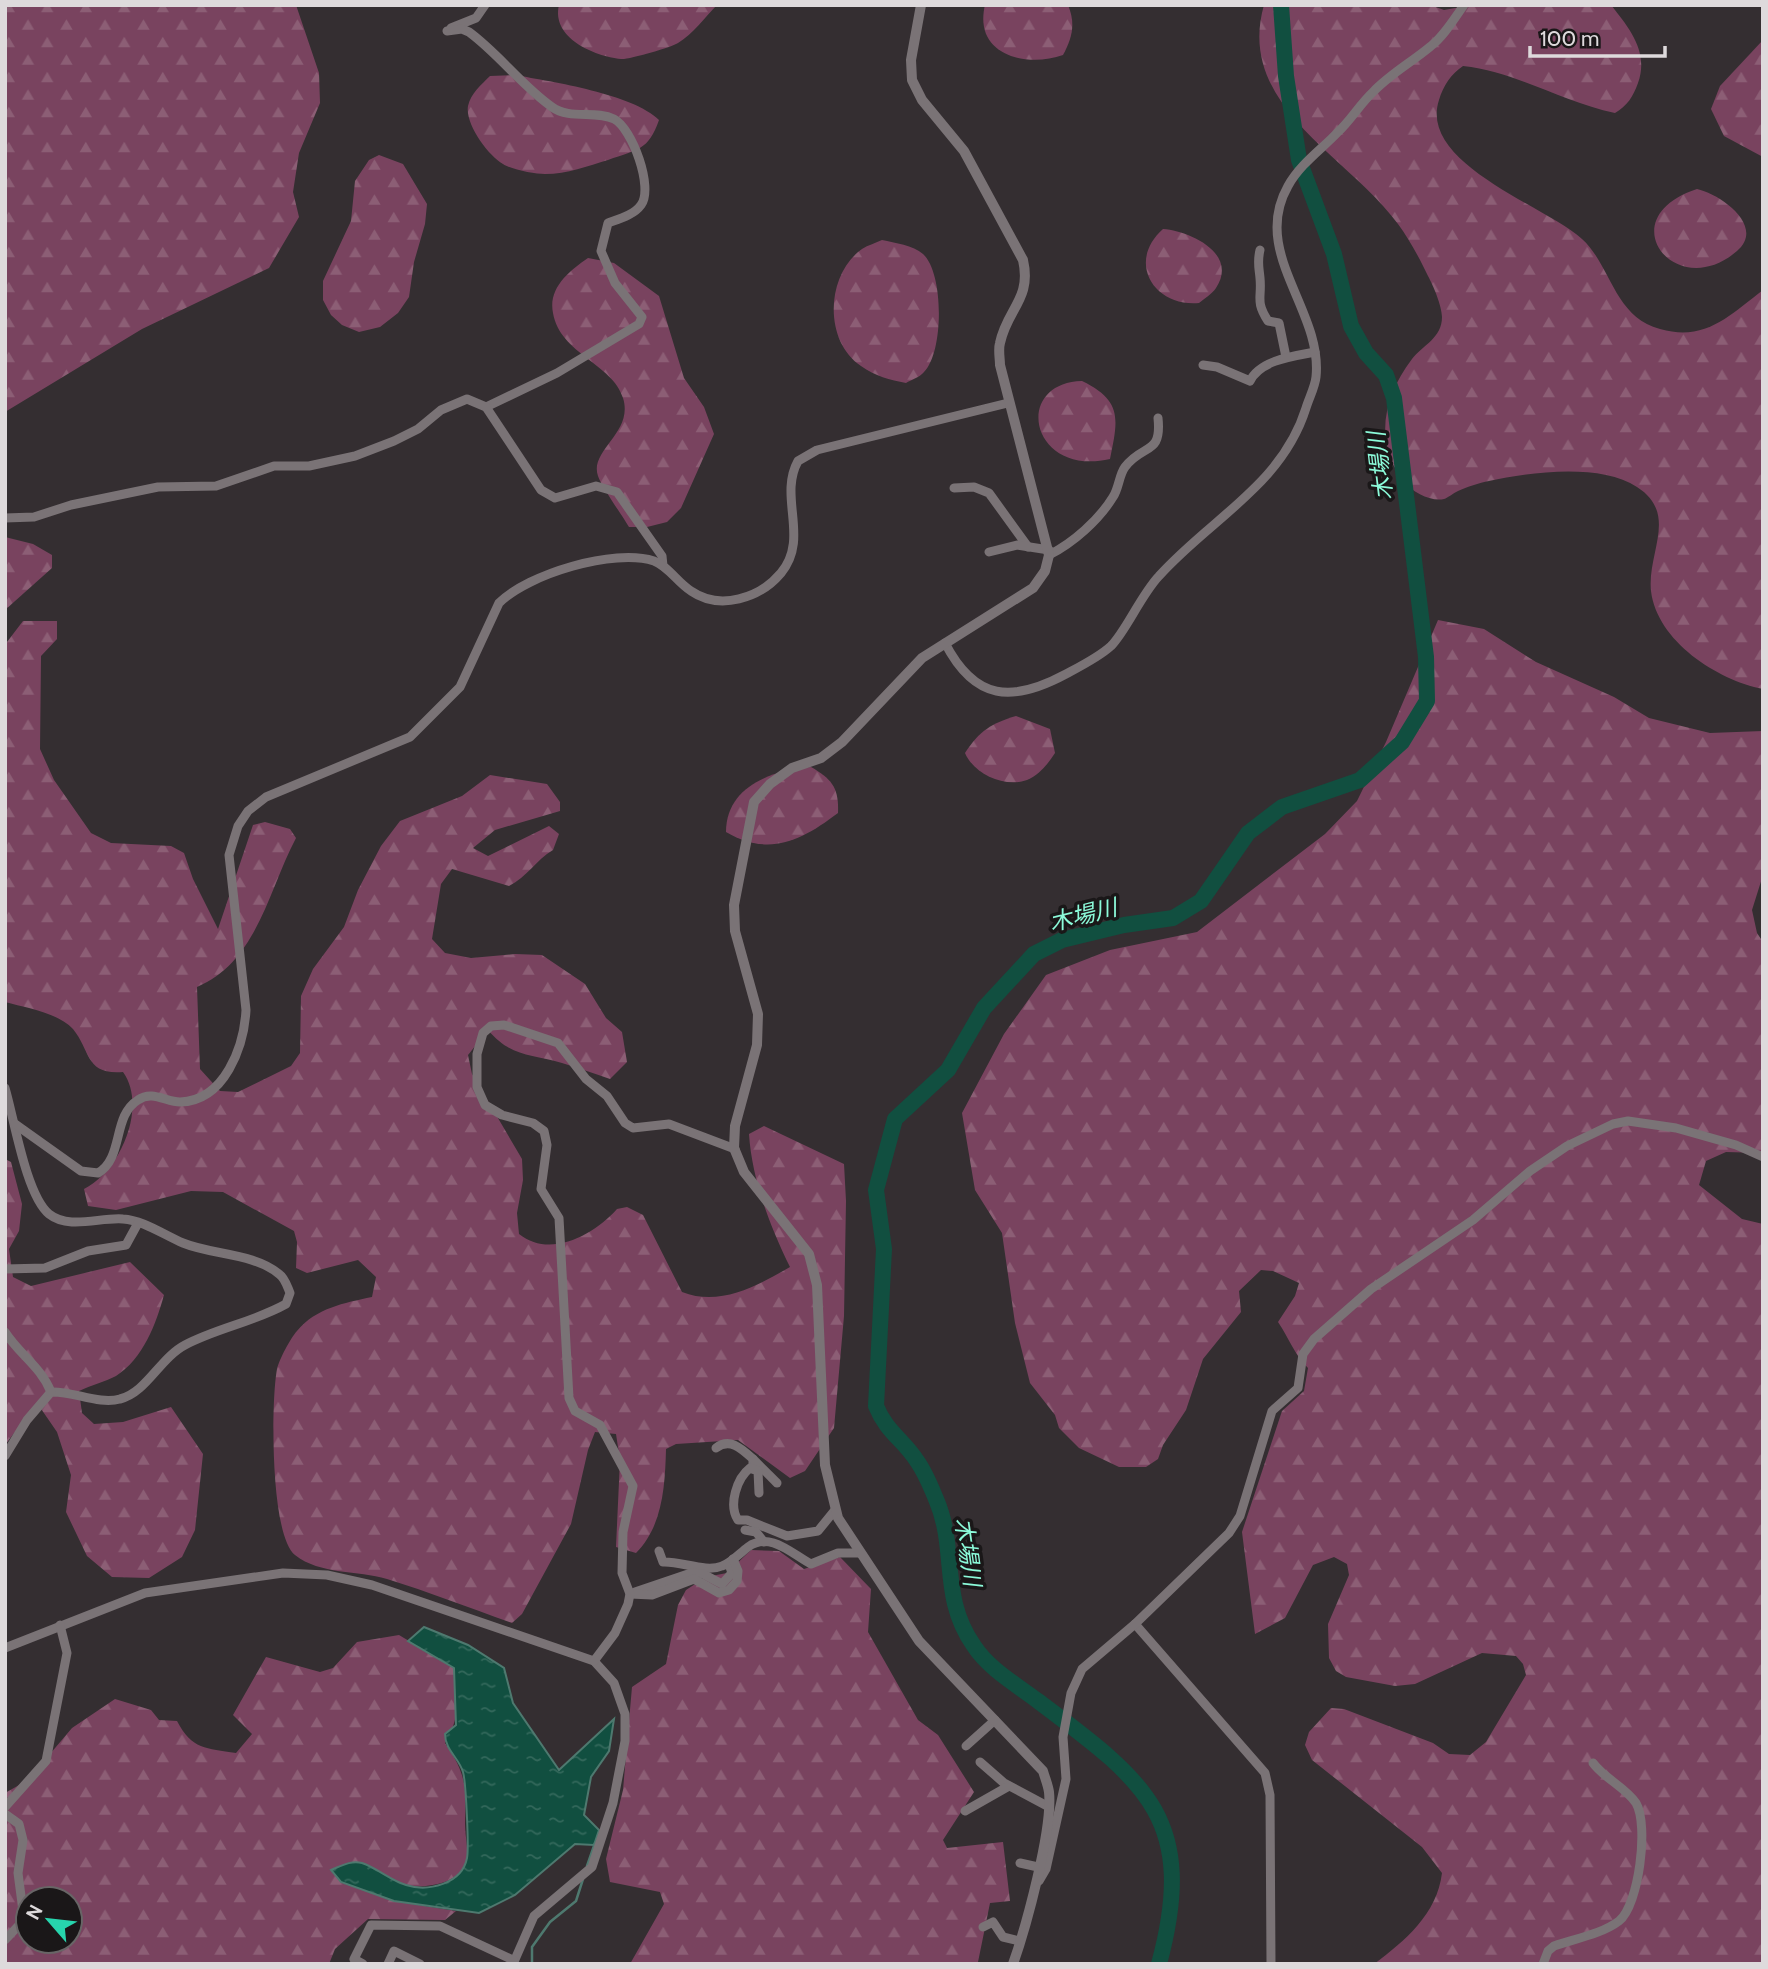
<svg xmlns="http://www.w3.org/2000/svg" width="1768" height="1969" font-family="Cabin,'Noto Sans JP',sans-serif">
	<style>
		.forest { fill: url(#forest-firs); fill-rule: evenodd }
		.water { fill: url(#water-ripples); stroke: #4e796f; stroke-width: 2 }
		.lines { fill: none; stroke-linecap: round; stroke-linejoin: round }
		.stream { stroke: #4e796f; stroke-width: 2.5 }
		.river { stroke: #114f40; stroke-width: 16 }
		.minor { stroke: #7a7376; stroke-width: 9 }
		.tertiary { stroke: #7a7376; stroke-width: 10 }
		.labels { text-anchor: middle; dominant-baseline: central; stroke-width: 7; stroke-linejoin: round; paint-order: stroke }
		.water-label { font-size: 23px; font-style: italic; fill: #8cfbda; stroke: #1a1718 }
	</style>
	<defs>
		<pattern id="forest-firs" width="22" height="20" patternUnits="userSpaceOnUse" patternTransform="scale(1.75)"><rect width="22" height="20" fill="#79435f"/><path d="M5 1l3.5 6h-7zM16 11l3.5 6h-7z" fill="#8c5e75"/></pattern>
		<pattern id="water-ripples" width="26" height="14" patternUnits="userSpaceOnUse" patternTransform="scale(1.75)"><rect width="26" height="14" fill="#114f40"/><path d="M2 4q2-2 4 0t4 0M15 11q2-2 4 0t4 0" fill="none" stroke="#33685b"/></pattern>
	</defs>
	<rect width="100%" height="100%" fill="#342e31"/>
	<g class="forest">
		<path d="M5,5H296L319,73L320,103L299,153L293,192L299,217L269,268L142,329L5,412Z"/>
		<path d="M559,5H717C705,17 693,34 678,43C672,47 628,60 621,59C594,56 551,38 559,5Z"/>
		<path d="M985,5H1068C1076,24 1072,38 1063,55C1026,68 973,55 985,5Z"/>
		<path d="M1264,5H1430L1444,10L1472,5H1611C1630,29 1649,52 1638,83C1633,97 1627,106 1615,113C1562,102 1517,72 1463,66C1451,74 1443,86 1439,100C1418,164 1546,206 1582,239C1611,265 1614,317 1660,329C1705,342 1729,316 1763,290V689C1717,680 1657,641 1651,591C1647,552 1679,514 1637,487C1601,463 1530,472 1489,481C1479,483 1467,487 1458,491C1453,493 1448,498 1444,499C1431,502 1413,492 1405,483C1373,444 1383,397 1412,359C1423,345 1442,338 1442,317C1442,306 1433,285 1428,276C1420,259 1409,239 1398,224C1349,156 1235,106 1264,5Z"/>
		<path d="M1763,40V157L1724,136L1711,109L1720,86Z"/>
		<path d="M515,75C553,82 633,94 659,120C648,151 638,149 608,160C588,166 567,174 545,174C535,174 512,170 503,164C488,155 465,124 468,106C471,93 481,85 490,76Z"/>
		<path d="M379,155L403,164L427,204L425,224L414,262L409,297L398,313L380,327L359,332L342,325L331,315L323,300V281L351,221L355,181L369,160Z"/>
		<path d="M1697,189C1720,194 1766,226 1737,251C1676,304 1608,218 1697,189Z"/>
		<path d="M1163,229C1189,231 1239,253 1216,288C1212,294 1204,299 1199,303C1154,307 1126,262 1163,229Z"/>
		<path d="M882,240C895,243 913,245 923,254C944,273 944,352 924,372C920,377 911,380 906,383C890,380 875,376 861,366C823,341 826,274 862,249C868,245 876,243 882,240Z"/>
		<path d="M588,258L614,263L659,296L684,378L704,407L714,434L681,508L667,522L647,527H629C622,515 601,486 598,476C589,450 634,433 623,398C613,364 560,354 553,313C548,288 569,271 588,258Z"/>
		<path d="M1082,381C1123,401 1118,419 1110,459C1030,477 1012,383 1082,381Z"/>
		<path d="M5,537L33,544L52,555V568L5,610Z"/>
		<path d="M1438,620L1484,629L1536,662L1614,697L1649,718L1710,733L1763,731V875L1752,910L1757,933L1763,942V1153L1726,1152L1706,1161L1699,1185L1742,1219L1763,1224V1964H1374C1405,1941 1437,1914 1442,1873L1422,1847L1312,1760L1305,1745L1309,1732L1331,1708L1344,1709L1433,1743L1449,1754L1470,1755L1486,1742L1526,1675L1523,1664L1516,1656L1482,1653L1415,1684L1395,1686L1346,1677L1336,1671L1329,1658L1328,1624L1349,1575L1347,1564L1334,1557L1313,1565L1285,1618L1255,1634L1242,1532L1282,1411L1304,1391L1308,1368C1294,1354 1289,1338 1278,1322L1295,1296L1299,1283L1273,1271L1261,1270L1239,1291L1241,1312L1203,1359L1186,1410L1163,1445L1158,1459L1146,1467H1119L1079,1448L1059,1428L1055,1415L1030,1383L1015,1323L1002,1233L975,1190L962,1113L1004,1034L1046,975L1110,950L1197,932L1325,834L1357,801L1386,742Z"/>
		<path d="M23,621H57V639L41,656L40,749L54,780L91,833L111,843L171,846L184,853L193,879L218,929L253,825L265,822L290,829L296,838C268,891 257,962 197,987L200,1069L220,1091L238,1092L291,1066L300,1053L301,996L313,969L344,927L358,890L381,846L400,821L462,796L490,775L547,784L560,802V811L495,830L473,848L488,856L549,826L559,834L553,850C536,860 527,877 509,886L452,869L441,884L432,939L445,953L471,958L515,954L542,955L585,984L606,1018L622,1032L627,1062L610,1079C595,1074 579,1068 562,1063C530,1054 511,1057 488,1030L468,1055L472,1074L522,1159L523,1180L517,1213L519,1234C550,1259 594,1235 617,1209L627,1207L643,1215L682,1292C720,1307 757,1286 790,1267C770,1226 752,1180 749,1134L764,1126L844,1164L846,1201L844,1316L834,1428L805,1471L790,1478L738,1440L676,1444L666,1449C665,1485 663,1526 636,1553L616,1547L620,1460L616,1434L595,1432L588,1450L571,1524L522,1614L512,1623C470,1608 429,1592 387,1579C358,1570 320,1575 295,1555C270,1535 271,1401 277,1369C280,1358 290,1339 297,1331C316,1308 344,1303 372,1297L376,1277L358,1260L307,1273L296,1268L297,1242L294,1231L223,1192L191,1191L116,1210L88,1206L84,1189C120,1171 148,1107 123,1072C85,1075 91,1051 73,1029C57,1012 26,1008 5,1002V658L7,642Z"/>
		<path d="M1016,716L1050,729L1055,753C1048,764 1039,775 1027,780C1004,788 974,774 965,753C979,731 992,723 1016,716Z"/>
		<path d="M811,767C832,779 839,788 838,813C801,841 769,857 726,832C726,786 773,770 811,767Z"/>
		<path d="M5,1159L11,1162L22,1204L19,1231L9,1249L13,1277L31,1286L130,1262L164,1295C156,1324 143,1359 116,1376C105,1382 91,1385 79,1391L82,1413L94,1424L123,1422L171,1407L203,1454L195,1530L182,1557L149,1578L112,1577L87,1556L66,1512L71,1475L57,1432L37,1403L5,1445Z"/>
		<path d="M751,1550L779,1551L804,1569L840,1557L871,1589L868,1632L918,1720L938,1735L974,1792L943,1840L947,1848L1003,1842L1010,1901L990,1903L978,1962L630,1964L664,1904L660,1892L610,1882L606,1859L623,1790L632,1687L666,1664L678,1605L686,1590L706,1577L727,1573Z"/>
		<path d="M399,1635L454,1668C459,1696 460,1719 445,1743C467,1775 466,1787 465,1824C465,1835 468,1847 467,1857C461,1902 373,1883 341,1882L394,1901L456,1911L445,1920L368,1919L335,1949L329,1964H5V1793L28,1780L72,1728L115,1699L151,1710L159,1720L177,1721C192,1750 206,1748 236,1753L252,1734L233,1715L266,1657L320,1672L333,1668L357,1642ZM28,1899H70V1941H28Z"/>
	</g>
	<path class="water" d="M424,1627L468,1645L504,1668L513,1703L559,1770L614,1719L609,1751L591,1777L584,1815L599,1830L594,1845L575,1844L515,1895L479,1913L394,1901L341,1882L331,1870C341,1866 351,1860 362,1863C377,1868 390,1880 406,1885C428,1892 462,1884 467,1858C469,1848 466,1782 463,1772C459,1758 445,1750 445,1734L456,1725L454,1668L408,1641Z"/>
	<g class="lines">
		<g class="stream">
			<path d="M587,1866L595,1843"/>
			<path d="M532,1964V1947L550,1922L576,1901L583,1879"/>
		</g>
		<path class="river" d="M1159,1964C1198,1819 1146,1782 1038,1701C1017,1685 989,1669 974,1646C939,1596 958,1550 936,1499C931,1487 925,1472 917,1461C903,1439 887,1433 876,1406L884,1249L876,1190L895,1119L948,1070L984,1008L1034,954L1062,940L1124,925L1173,918L1201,901L1248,833L1282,807L1360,780L1402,742L1427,701L1426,657L1394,398L1386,375L1366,353L1351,326L1334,254L1299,160L1286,76L1281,5"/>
		<g class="minor">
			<path d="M451,28L476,18L485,5"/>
			<path d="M447,31L462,29L469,32C499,54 522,86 552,107C570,120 595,110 614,119C632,128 654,188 641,205C634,215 619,219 608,223L601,251L615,283L642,317L639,324L557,373L486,407"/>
			<path d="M1260,250C1257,262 1259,267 1260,278C1262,298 1255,301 1268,321L1279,323L1286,357"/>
			<path d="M1203,365L1217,367L1250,381C1260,360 1294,356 1315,352"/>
			<path d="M954,488L974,487L989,493L1028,547"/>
			<path d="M5,518L34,517L71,505L158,487L216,486L274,466H309L355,456L394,441L418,429L441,410L467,399L486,407L541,490L555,498L596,486L617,492L662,556L663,566"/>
			<path d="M989,552L1017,545L1049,550"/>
			<path d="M1049,555C1073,543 1099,520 1113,497C1119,488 1119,475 1125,467C1143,443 1162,456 1158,418"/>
			<path d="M945,643C975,701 1012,703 1066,674C1081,666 1099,657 1111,646C1126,631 1141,595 1159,576C1210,519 1282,485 1306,408C1309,398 1315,387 1316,377C1323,310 1250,253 1288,186C1300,164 1322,149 1338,132C1351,120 1360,104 1373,92C1390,74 1412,62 1431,46C1444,36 1454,19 1464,5"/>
			<path d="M5,1088C14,1118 26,1195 49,1214C69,1230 100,1217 123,1219C143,1220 164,1235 183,1243C212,1255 254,1253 279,1274C285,1278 287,1286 290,1293L286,1304C254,1322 217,1328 185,1345C160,1358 146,1393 120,1399C99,1405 73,1391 51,1392L27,1420L5,1456"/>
			<path d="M15,1124L81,1171L98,1173C124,1158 112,1116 138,1100C152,1090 166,1102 180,1102C225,1101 244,1046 246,1010L229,855L238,826L248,811L266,797L410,737L460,687L499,603C528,574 614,548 654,561C668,566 678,583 691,591C720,611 760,598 781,573C810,538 778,497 798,461L817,450L1008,403"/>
			<path d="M5,1269L45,1268L88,1251L126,1245L138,1223"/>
			<path d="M5,1332C19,1354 41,1367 51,1392"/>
			<path d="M716,1448C730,1437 742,1449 753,1459V1469"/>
			<path d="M753,1459L777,1483"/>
			<path d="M759,1493L758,1471L750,1468C737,1478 728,1505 738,1520H747L787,1536L818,1531L835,1510"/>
			<path d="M745,1530L756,1532L764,1542"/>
			<path d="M659,1551L663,1562C681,1561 706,1573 722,1566C731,1563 740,1553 748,1547C770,1531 792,1554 811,1564L838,1553H858"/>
			<path d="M635,1592L691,1573L703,1574L722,1584L732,1573L730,1567"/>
			<path d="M630,1594L652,1595L694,1579L719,1593L729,1590L737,1581L738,1571L733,1559"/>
			<path d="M1135,1624L1265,1773L1270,1795L1271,1964"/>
			<path d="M5,1648L145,1593L283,1573L327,1575L372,1585L594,1661L614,1683L625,1714V1741L613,1803L592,1867L534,1916L513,1964"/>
			<path d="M594,1661L615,1633L628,1604L630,1594L622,1573L623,1532L633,1486L600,1425L575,1411L569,1398L559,1218L541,1189L547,1145L544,1131L533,1123L502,1115L485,1105L477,1087V1054L483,1033L491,1026L504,1025L558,1043L586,1079L607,1096L625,1123L633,1128L669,1124L735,1149"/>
			<path d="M966,1746L995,1720"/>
			<path d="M980,1762L1004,1783L1049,1807"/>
			<path d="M5,1807L46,1761L67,1653L60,1625"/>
			<path d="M965,1811L1009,1786"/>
			<path d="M5,1814L19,1824L23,1840L18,1873L23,1911L21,1923L5,1940"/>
			<path d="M1020,1863L1038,1867"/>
			<path d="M1039,1881L1046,1869L1066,1779L1063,1737L1071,1693L1082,1669L1135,1624L1229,1533L1240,1516L1272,1411L1298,1388L1303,1354L1314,1339L1371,1289L1473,1220L1530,1171L1567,1146L1613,1124L1628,1121L1676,1128L1736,1145L1763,1157"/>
			<path d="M983,1927L993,1922L1003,1937L1020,1941"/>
			<path d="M363,1964L354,1959L371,1925L440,1926L513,1960"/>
			<path d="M388,1964L394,1951L420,1964"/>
			<path d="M1543,1964L1548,1951L1554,1946C1574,1939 1602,1934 1619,1921C1639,1905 1649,1825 1636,1803C1625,1787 1605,1779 1593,1763"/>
		</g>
		<path class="tertiary" d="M921,5L911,60L912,80L922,100L964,151L1023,260C1032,299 1007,309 1000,343C998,350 1000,358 1000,365L1049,555L1045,571L1033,588L922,658L842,742L821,758L792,768L770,784L754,802L734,905L735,931L758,1014L757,1045L735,1126L734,1148L744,1172L809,1254L817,1285L825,1465L838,1518L919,1641L1043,1771C1045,1778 1048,1785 1049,1792C1053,1829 1026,1927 1013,1964"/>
	</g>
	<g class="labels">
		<g class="water-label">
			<text transform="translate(1380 466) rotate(-97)">木場川</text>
			<text transform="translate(1083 915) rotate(-14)">木場川</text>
			<text transform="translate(968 1552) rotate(82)">木場川</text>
		</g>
	</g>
	<rect width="1768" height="1969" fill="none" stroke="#dedadc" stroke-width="14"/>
	<g transform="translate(49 1920) rotate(298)"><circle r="33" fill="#1a1718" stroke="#686566" stroke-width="2"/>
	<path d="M0-5L12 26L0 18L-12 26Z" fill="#27d5ad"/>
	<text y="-10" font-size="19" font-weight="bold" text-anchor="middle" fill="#dedadc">N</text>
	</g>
	<path d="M1530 46v10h135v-10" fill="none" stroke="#dedadc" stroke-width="3.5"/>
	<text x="1540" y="46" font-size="21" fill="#dedadc" stroke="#1a1718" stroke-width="5" paint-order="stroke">100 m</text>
</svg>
